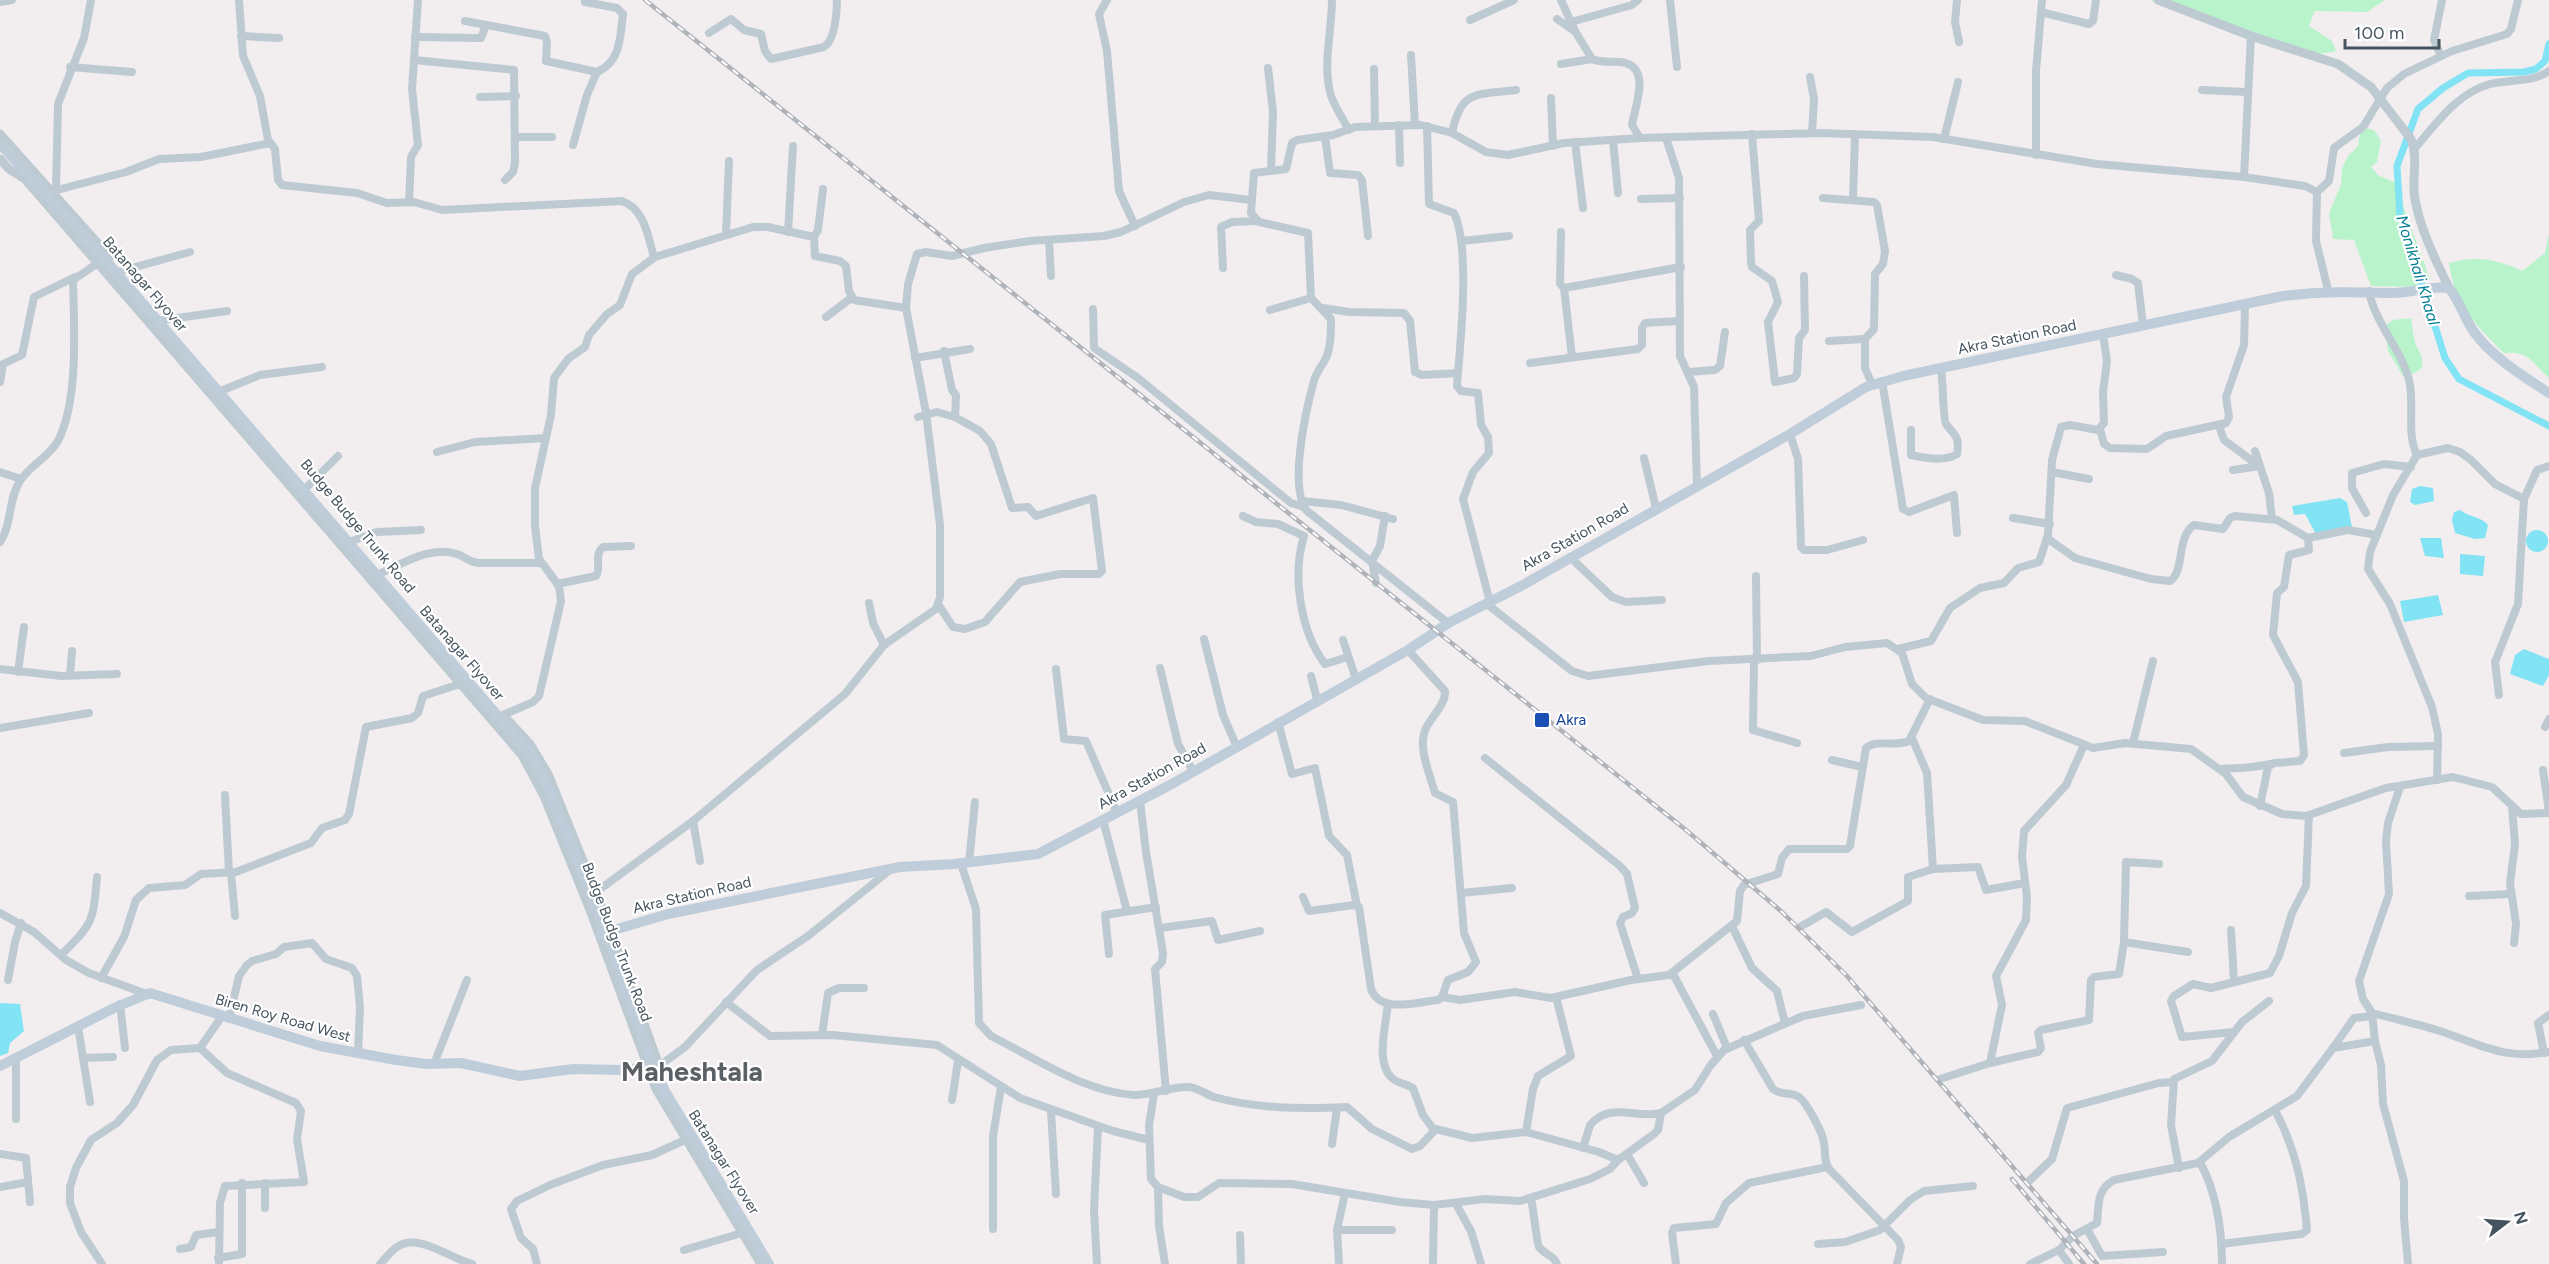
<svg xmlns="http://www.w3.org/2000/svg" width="2549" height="1264" font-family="Figtree,sans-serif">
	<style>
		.green { fill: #b9f3cc }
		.water { fill: #82e3f4 }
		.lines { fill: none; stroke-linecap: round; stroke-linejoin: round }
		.canal { stroke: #82e3f4; stroke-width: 7 }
		.minor { stroke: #becad2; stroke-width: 8 }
		.tertiary { stroke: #becad2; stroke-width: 9 }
		.secondary { stroke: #bfcdda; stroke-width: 10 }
		.rail-casing { stroke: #b0b4ba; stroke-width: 4.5 }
		.rail { stroke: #fff; stroke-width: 2; stroke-dasharray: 7; stroke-linecap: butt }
		.transit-dot { fill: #1a4fb4; stroke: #fff; stroke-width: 2 }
		.labels { text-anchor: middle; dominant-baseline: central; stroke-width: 4.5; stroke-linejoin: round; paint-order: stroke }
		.street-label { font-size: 15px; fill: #45545e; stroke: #fff }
		.transit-label { font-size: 15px; fill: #164399; stroke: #fff; text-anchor: start }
		.water-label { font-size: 16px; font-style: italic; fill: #037f95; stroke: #fff }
		.town-label { font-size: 27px; font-weight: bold; fill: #5b6065; stroke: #fff }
	</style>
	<rect width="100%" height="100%" fill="#f2eeef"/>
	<g class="green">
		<path d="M2149,0H2385L2367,12L2315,11L2309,26L2332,41L2336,51C2288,66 2197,16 2149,0Z"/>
		<path d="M2365,128L2374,130L2381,141L2377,162L2371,167L2378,175L2400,185L2403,206L2430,279L2414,287L2371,286L2354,240L2333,239L2329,213L2341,185L2342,168L2349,155L2358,146L2360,133Z"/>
		<path d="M2549,233V378C2532,363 2530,351 2504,353C2476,326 2454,303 2449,263C2475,255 2499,260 2522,271L2545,253Z"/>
		<path d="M2411,318C2412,325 2413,335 2415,342C2422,359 2432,371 2403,376L2388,351L2384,326L2393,320Z"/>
	</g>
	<g class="water">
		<path d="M2420,486L2433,488L2434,501L2415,505L2410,502L2412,489Z"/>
		<path d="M2340,498L2347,502L2352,527L2316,534L2305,514L2294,515L2292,506Z"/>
		<path d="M2460,510C2469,517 2480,516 2488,525L2485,538L2475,539L2455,533L2452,520L2454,512Z"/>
		<circle cx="2537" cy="541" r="11"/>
		<path d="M2420,538H2441L2444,558L2425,556Z"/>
		<path d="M2460,554L2485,556L2483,576L2460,574Z"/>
		<path d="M2438,595L2443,615L2404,622L2400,601Z"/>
		<path d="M2524,649L2549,659V675L2543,686L2510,674L2515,655Z"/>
		<path d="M0,1003L20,1004L24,1031L10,1043L8,1053L0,1056Z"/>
	</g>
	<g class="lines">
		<path class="canal" d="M2549,44L2545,61L2536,69L2524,72L2468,73L2443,88L2418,109L2397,166L2400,215L2445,358L2459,379L2549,426"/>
		<g class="minor">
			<path d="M239,0L243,56L260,96L268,140L275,149L278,180L282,185L357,193L387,203L414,202L442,210L622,201C645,209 648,237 654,257"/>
			<path d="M1107,0L1099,14L1107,51L1119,191L1135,226"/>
			<path d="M1332,0C1332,30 1322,66 1331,96C1335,107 1343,119 1349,130"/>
			<path d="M1561,0L1575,31L1592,59C1603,64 1615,60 1626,63C1651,71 1634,109 1632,125L1640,138"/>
			<path d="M1670,0L1677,67"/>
			<path d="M1957,0L1955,22L1959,42"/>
			<path d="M0,2L12,0"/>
			<path d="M2041,12L2089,24L2093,21L2096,0"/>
			<path d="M1557,19L1573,30"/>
			<path d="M1470,20L1514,0"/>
			<path d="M465,21L545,36L547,42L546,61L597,72C621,62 620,37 623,14L617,8L585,2"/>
			<path d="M1571,22L1632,5L1638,0"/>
			<path d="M709,33L731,19L744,30L761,34L765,51L771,59L824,47C835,40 837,13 837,0"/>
			<path d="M241,36L279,38"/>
			<path d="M415,37L481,38L486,25"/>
			<path d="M1411,55L1415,125"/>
			<path d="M2441,56L2434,40L2442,0"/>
			<path d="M414,60L514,70L515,163L513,172L505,180"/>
			<path d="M1561,64L1592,59"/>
			<path d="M70,67L132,72"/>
			<path d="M1268,68L1273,112L1271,170"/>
			<path d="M1374,69L1375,126"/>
			<path d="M1810,77L1814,99L1812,133"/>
			<path d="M2202,90L2247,92"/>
			<path d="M480,97L516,96"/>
			<path d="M1551,98L1553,146"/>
			<path d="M1399,125L1400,163"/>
			<path d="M1427,126L1429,204L1454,213C1471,248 1460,345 1457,386L1461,391L1478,393L1481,425L1488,437L1489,453L1473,472L1463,499L1490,602"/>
			<path d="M1452,133C1461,89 1476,95 1516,90"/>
			<path d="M1752,134L1759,221L1750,230L1751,262L1752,267L1772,281L1778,302L1768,322L1775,382L1794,378L1797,374L1799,338L1805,330L1804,276"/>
			<path d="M516,137H552"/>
			<path d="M1325,137L1330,173L1358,175L1362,180L1368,236"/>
			<path d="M1666,138L1679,178L1680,356L1694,387L1697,486"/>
			<path d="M1944,139L1958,82"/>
			<path d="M1613,140L1618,193"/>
			<path d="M1575,142L1583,208"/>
			<path d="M573,145L587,95L597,72"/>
			<path d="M2415,148C2436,124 2457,93 2490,84C2510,79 2532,83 2549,71"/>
			<path d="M2036,155V71L2042,0"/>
			<path d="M2244,177L2251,36"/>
			<path d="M56,190L58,104L84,38L91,0"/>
			<path d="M2317,192L2329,181L2334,148L2363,127L2387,88L2404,74L2452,51L2507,34L2511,29L2518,0"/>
			<path d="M48,195L53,191L126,172L159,159L201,157L270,143"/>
			<path d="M1823,198L1874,202L1877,205L1885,251L1883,264L1875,274L1874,329L1865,339V368L1872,384"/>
			<path d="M1641,199L1680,198"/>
			<path d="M1853,199L1855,134"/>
			<path d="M409,202L411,157L418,145L412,89L418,0"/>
			<path d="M788,232L793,146"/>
			<path d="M1561,232L1560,284L1564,288L1681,267"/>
			<path d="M726,234L729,161"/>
			<path d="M814,237L818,230L823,189"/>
			<path d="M1049,240L1051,276"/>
			<path d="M1461,241L1509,236"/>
			<path d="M1223,268L1221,227L1232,222L1255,221"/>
			<path d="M121,271L190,252"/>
			<path d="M2116,275L2132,279L2138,283L2143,326"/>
			<path d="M1564,288L1572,357"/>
			<path d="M2369,291C2375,324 2401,348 2409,380C2415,403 2406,434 2417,455L2448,448L2460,452L2471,460L2495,484L2524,499"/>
			<path d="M1323,308L1349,312L1404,313L1410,321L1415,372L1422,375L1458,373"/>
			<path d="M1093,309L1094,348L1138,378L1291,503L1304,507"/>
			<path d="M1270,310L1311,298"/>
			<path d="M826,317L851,298"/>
			<path d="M163,320L227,311"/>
			<path d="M1829,341L1865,339"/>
			<path d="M915,358L970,349"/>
			<path d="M1530,363L1638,349L1642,345V328L1645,323L1680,321"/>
			<path d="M1688,372L1715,370L1720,366L1725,332"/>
			<path d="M1882,381L1903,509L1909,512L1954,495L1957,533"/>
			<path d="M0,382L3,364L22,355L34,297L75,277"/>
			<path d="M223,390L260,375L322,367"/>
			<path d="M918,417L937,412L955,417"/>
			<path d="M2222,425L2219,426L2224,440L2259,466"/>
			<path d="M2100,429L2104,444L2110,448L2147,449L2166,436L2226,423L2229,417L2226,397L2244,345L2245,304"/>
			<path d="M1911,430V455C1925,458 1945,462 1957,454C1960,436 1955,436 1946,424C1943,420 1943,379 1941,369"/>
			<path d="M1790,434L1798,459L1801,547L1804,550H1827L1863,540"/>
			<path d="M2255,451L2269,493L2272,519"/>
			<path d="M437,452L475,442L546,438"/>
			<path d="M2417,455L2393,495L2370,552L2368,569L2390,604L2432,707L2438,734L2437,780"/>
			<path d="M1644,458L1656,508"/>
			<path d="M2233,470L2260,466"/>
			<path d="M0,472L21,479"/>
			<path d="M2052,472L2089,479"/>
			<path d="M306,488L338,456"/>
			<path d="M1302,501L1341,505L1393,519"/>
			<path d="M2366,513L2352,488V473L2384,464L2411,467"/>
			<path d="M1243,516L1256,522L1278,524L1304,536C1292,575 1300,631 1325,664L1348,657"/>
			<path d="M2013,518L2050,524"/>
			<path d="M2047,538L2075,558L2151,579L2170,581C2185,572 2176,537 2194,525L2223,529L2230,518L2235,516L2277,520L2308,538L2309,550L2289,555L2284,587L2277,593L2273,635L2298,682L2304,755L2300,761L2274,763L2268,767L2260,806"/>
			<path d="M2308,538L2348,530L2377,535"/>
			<path d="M352,541L377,532L421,530"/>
			<path d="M0,542C12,525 8,499 20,481C30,465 49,457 58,441C79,400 74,326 73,280L98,263"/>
			<path d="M1570,557L1612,597L1626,602L1662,600"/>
			<path d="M379,574C402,564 431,545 457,554C466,557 469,562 479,563H541"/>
			<path d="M1756,576L1757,660"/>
			<path d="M1376,583L1372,561L1380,546L1385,516"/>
			<path d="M557,584L596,576C602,567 593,556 603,547L631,546"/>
			<path d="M869,603L873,623L884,645"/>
			<path d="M938,604L953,627L965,629L985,622L1020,582L1060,574H1099L1102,571L1093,498L1036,516L1028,507L1012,508L991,444L980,431L955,417L956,395L952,390L944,351"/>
			<path d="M1487,604L1572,671L1588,676L1709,661L1811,656L1845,647L1887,643L1902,653L1912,684L1926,698L1983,720L2025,721L2093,748L2125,743L2191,749L2226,774L2243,797L2282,814L2306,816L2386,788L2453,777L2492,787L2521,814L2549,813"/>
			<path d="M1448,623L1306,510C1289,485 1306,409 1314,381C1316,373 1321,367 1325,360C1331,349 1331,332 1331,319L1311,298L1308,233L1259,222L1251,213L1254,173L1286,169L1292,143L1297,140L1333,135L1355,127L1421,125L1452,133L1486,152L1508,155L1564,143L1640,138L1820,133L1933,137L2097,164L2244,177L2305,186L2317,192L2316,241L2328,290"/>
			<path d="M1204,639L1223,715L1236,745"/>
			<path d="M1343,640L1356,679"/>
			<path d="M1898,649L1931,641L1950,608L1980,588L2004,583L2018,568L2039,562L2048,535L2052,460L2061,427L2070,425L2098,430L2104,423L2103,392L2107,361L2103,334"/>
			<path d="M1754,660L1753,730L1797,743"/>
			<path d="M1160,668L1178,744L1193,771"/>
			<path d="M0,669L61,676L117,674"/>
			<path d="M1056,669L1064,739L1086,741L1117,813"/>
			<path d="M18,672L24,627"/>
			<path d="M70,675L72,651"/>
			<path d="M1311,676L1317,699"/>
			<path d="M2499,695L2495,662L2518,604L2524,499L2537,470L2549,466"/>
			<path d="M503,715L533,702L539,696L561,601L559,586L539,559L535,526V488L551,415L554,378L568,359L585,347L589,335L607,314L620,305L632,274L655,257L753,227H768L814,237L815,256L840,261L846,266L849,291L854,300L906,308"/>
			<path d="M1278,722L1292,774L1315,768L1329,836L1347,855L1357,906"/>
			<path d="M2545,727L2549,719"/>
			<path d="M0,728L89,713"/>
			<path d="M1912,738L1927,773L1933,869"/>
			<path d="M2133,743L2153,661"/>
			<path d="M2084,745L2066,785L2024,831L2022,857L2027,897L2026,920L1996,976L2002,1005L1990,1063L2038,1052L2041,1048L2038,1033L2041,1030L2089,1020L2091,980L2094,977L2119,974L2124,942L2188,952"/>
			<path d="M2344,753L2388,747L2438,746"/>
			<path d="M1485,758L1620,866L1627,874L1635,908L1632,913L1623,917L1620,923L1638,979"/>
			<path d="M1832,760L1862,767"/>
			<path d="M2220,769C2237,768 2254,768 2270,764"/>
			<path d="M2543,770L2549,812"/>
			<path d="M225,795L229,873"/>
			<path d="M1140,801L1146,852L1163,953L1162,962L1155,969L1166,1091"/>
			<path d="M2512,806L2515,844L2510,883L2516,924L2514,943"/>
			<path d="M1103,820L1127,911"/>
			<path d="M693,821L700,861"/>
			<path d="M969,863L975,802"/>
			<path d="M961,864L976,909L979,1023L991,1036C1035,1058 1084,1092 1134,1095C1153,1095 1171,1086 1189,1087C1198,1088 1206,1094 1214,1097C1257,1109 1303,1109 1347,1107L1372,1129L1412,1149L1420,1146L1436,1129L1472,1138L1526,1132L1599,1152L1618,1160L1654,1134L1658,1130L1661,1113L1695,1090L1710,1066L1724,1050L1803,1016L1861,1005"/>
			<path d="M231,873L235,916"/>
			<path d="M596,892L693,821L845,694L884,645L936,609L940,597V525L926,413L906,308L908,284L917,254L926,252L952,256L984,248L1030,241L1104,236L1121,232L1184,202L1209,195L1251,200"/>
			<path d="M1461,893L1512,888"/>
			<path d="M2469,896L2511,894"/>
			<path d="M1303,897L1309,911L1354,905L1359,907L1371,989C1380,1014 1416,1002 1438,1000L1442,997L1448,980L1468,972L1476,962L1464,933L1453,802L1435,793C1430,774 1417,747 1426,728C1432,716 1446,704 1445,691L1408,650"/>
			<path d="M0,913L34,932L66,960L89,973L144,993"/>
			<path d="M1732,926L1752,968L1777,991L1785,1023"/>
			<path d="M1800,927L1826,912L1852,932L1908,901V877L1933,869L1978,867L1986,890L2025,883"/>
			<path d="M1160,928L1212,921L1218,940L1260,931"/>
			<path d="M2231,930L2234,981"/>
			<path d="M2124,942L2126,862L2159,864"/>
			<path d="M1109,954L1105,915L1156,907"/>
			<path d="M61,955C93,923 93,923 97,877"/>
			<path d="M1673,974L1717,1056"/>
			<path d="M101,978L124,937L136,900L149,888L185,885L201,874L236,872L311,843L322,828L345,820L349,814L366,727L412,718L418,713L423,696L460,684"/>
			<path d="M8,980L15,942L21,923"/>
			<path d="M1442,997L1460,1000L1515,992L1551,998L1631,980L1669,975L1737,921L1740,891L1744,885L1778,874L1782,858L1789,849H1847L1850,846L1866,748C1875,739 1896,747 1909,741L1930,699"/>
			<path d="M726,1002L770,1036L833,1035L937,1045L1020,1098L1113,1131L1149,1140"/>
			<path d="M120,1004L125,1048"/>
			<path d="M1388,1004C1386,1024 1375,1063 1392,1078C1397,1083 1406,1084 1413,1088L1423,1115L1434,1130"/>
			<path d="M2372,1013C2395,1019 2418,1024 2440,1031C2481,1045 2504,1060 2549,1052"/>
			<path d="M1713,1014L1727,1048"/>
			<path d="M229,1019L239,976L247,965L252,961L276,954L284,947L312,943L326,959L352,968L357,976L360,1008L358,1054"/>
			<path d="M78,1026L90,1102"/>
			<path d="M2234,1032L2182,1037L2171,1001L2174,996L2193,984L2211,988L2270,973L2279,956L2292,913L2306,886L2309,815"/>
			<path d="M822,1035L828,993L839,988H864"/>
			<path d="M1744,1040L1773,1089C1781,1096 1791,1091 1799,1097C1807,1103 1823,1133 1824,1143C1826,1153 1823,1161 1830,1170L1898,1240L1901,1247L1897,1264"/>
			<path d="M2375,1041L2381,1065L2383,1104L2404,1181V1218L2408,1264"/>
			<path d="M200,1048L227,1073L296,1103L301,1111L297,1139L304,1182L225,1186L220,1203L219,1264"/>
			<path d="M2333,1048L2354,1018L2373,1016"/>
			<path d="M2544,1053L2538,1023L2549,1015"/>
			<path d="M83,1058L113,1057"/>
			<path d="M434,1064L467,980"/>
			<path d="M659,1066L685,1047L757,970L808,936L890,870"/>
			<path d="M1940,1079L1990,1063"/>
			<path d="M1154,1094L1149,1125L1151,1179L1158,1187L1184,1197H1198L1219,1183L1292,1184L1400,1202L1434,1205L1485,1199L1520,1201L1590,1179L1610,1169L1618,1160"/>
			<path d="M952,1100L958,1061"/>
			<path d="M1051,1111L1056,1194"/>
			<path d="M16,1119V1058"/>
			<path d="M1526,1132L1533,1089L1538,1076L1571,1056L1556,997"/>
			<path d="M1332,1144L1337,1108"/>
			<path d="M1583,1148L1590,1125C1610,1101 1636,1119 1661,1113"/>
			<path d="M0,1154L26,1158L30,1202"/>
			<path d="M1627,1154L1644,1183"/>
			<path d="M2200,1162C2216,1192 2222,1230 2222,1264"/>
			<path d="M2179,1168L2171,1125L2174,1079L2212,1061L2242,1022L2269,1001"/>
			<path d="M2029,1181L2052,1159L2067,1108L2159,1083L2173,1082"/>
			<path d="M0,1187L28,1182"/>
			<path d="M1158,1187L1159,1226L1165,1264"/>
			<path d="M1531,1198C1533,1206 1537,1244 1539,1247C1545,1255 1554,1255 1557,1264"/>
			<path d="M1456,1204L1471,1231L1481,1264"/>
			<path d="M265,1208V1183"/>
			<path d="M993,1229V1136L1001,1087"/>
			<path d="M2087,1229L2102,1256L2163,1252"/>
			<path d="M1337,1230H1392"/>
			<path d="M1240,1235L1241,1264"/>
			<path d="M1818,1244L1845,1242L1880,1230L1910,1200L1924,1191L1973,1186"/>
			<path d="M2221,1244L2302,1234L2307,1230C2303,1185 2296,1150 2275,1110"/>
			<path d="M180,1249L191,1247L196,1235L219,1232"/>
			<path d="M684,1250L742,1233"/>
			<path d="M2059,1250L2069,1264"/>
			<path d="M218,1258L242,1254V1183"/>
			<path d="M102,1264L81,1232L70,1203V1187L76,1168L91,1140L117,1123L133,1105L157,1060L171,1050L200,1048L222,1016"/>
			<path d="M380,1264C385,1259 390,1252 397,1247C418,1232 451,1259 472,1264"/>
			<path d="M537,1264L533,1249L521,1238L511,1209L517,1201L550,1185L603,1165L652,1155L685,1140"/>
			<path d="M1097,1264L1094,1211L1098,1127"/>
			<path d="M1339,1264L1337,1230L1345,1193"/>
			<path d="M1433,1264L1434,1205"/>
			<path d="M1676,1264L1672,1233L1674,1228L1716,1224L1726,1203L1749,1183L1827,1167"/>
			<path d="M2030,1264L2059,1250L2073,1236L2097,1223C2099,1205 2096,1190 2114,1180L2198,1163L2229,1137L2297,1096L2333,1048L2375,1041L2372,1013L2363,999L2359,981L2389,894L2386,841L2388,823L2400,787"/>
		</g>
		<g class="tertiary">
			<path d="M2158,0L2251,36L2338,64L2371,87L2411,139C2419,158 2411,179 2415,199C2420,229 2436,261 2449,288"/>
			<path d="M0,134L110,257"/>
			<path d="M0,159L9,169L25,179L522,755L544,796L590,910L656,1089L761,1264"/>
			<path d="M504,716L530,744L548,774L604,913"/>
			<path d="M609,926L661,1071"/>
		</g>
		<g class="secondary">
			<path d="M0,144L96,249L529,752L546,783L606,931L653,1066L665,1091L769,1264"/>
			<path d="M600,934L668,914L900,867L954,864L1038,854L1170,785L1408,650L1450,622L1521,586L1790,434L1866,387L1903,376L2283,296C2324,291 2354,292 2394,293C2413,293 2430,285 2449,288C2460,301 2464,318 2474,332C2493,358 2523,376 2549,393"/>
			<path d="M0,1066L114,1008L150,993L320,1046L396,1060L426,1064L461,1063L520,1076L573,1069L623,1070L659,1066"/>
		</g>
		<g class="rail-casing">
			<g id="rail">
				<path d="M645,0L1686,830L1782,912L1846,975L2097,1264"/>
				<path d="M2012,1179L2084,1264"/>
			</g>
		</g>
		<use href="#rail" class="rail"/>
	</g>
	<rect class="transit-dot" x="1534" y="712" width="16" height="16" rx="3"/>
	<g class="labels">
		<g class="street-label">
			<text transform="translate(145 284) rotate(49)">Batanagar Flyover</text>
			<text transform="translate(2017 337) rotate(-12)">Akra Station Road</text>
			<text transform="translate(358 526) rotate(50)">Budge Budge Trunk Road</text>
			<text transform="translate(1575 537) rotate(-30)">Akra Station Road</text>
			<text transform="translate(462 653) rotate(49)">Batanagar Flyover</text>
			<text transform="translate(1152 776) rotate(-29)">Akra Station Road</text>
			<text transform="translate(692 895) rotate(-13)">Akra Station Road</text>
			<text transform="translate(617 942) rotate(69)">Budge Budge Trunk Road</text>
			<text transform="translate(283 1018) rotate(16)">Biren Roy Road West</text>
			<text transform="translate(724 1162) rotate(58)">Batanagar Flyover</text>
		</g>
		<g class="transit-label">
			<text x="1556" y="720">Akra</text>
		</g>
		<g class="water-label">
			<text transform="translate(2418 270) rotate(73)">Monikhali Khaal</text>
		</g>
		<g class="town-label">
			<text x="692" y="1071">Maheshtala</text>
		</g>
	</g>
	<g transform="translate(2507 1222) rotate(73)" stroke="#ffffff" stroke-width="4.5" paint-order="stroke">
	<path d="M0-4.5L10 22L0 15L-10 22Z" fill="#45545e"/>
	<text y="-9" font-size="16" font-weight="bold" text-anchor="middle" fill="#45545e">N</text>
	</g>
	<path d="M2345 39v9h94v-9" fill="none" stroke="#45545e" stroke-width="3"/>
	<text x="2354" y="39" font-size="18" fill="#45545e" stroke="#ffffff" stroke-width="4.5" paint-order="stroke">100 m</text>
</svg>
